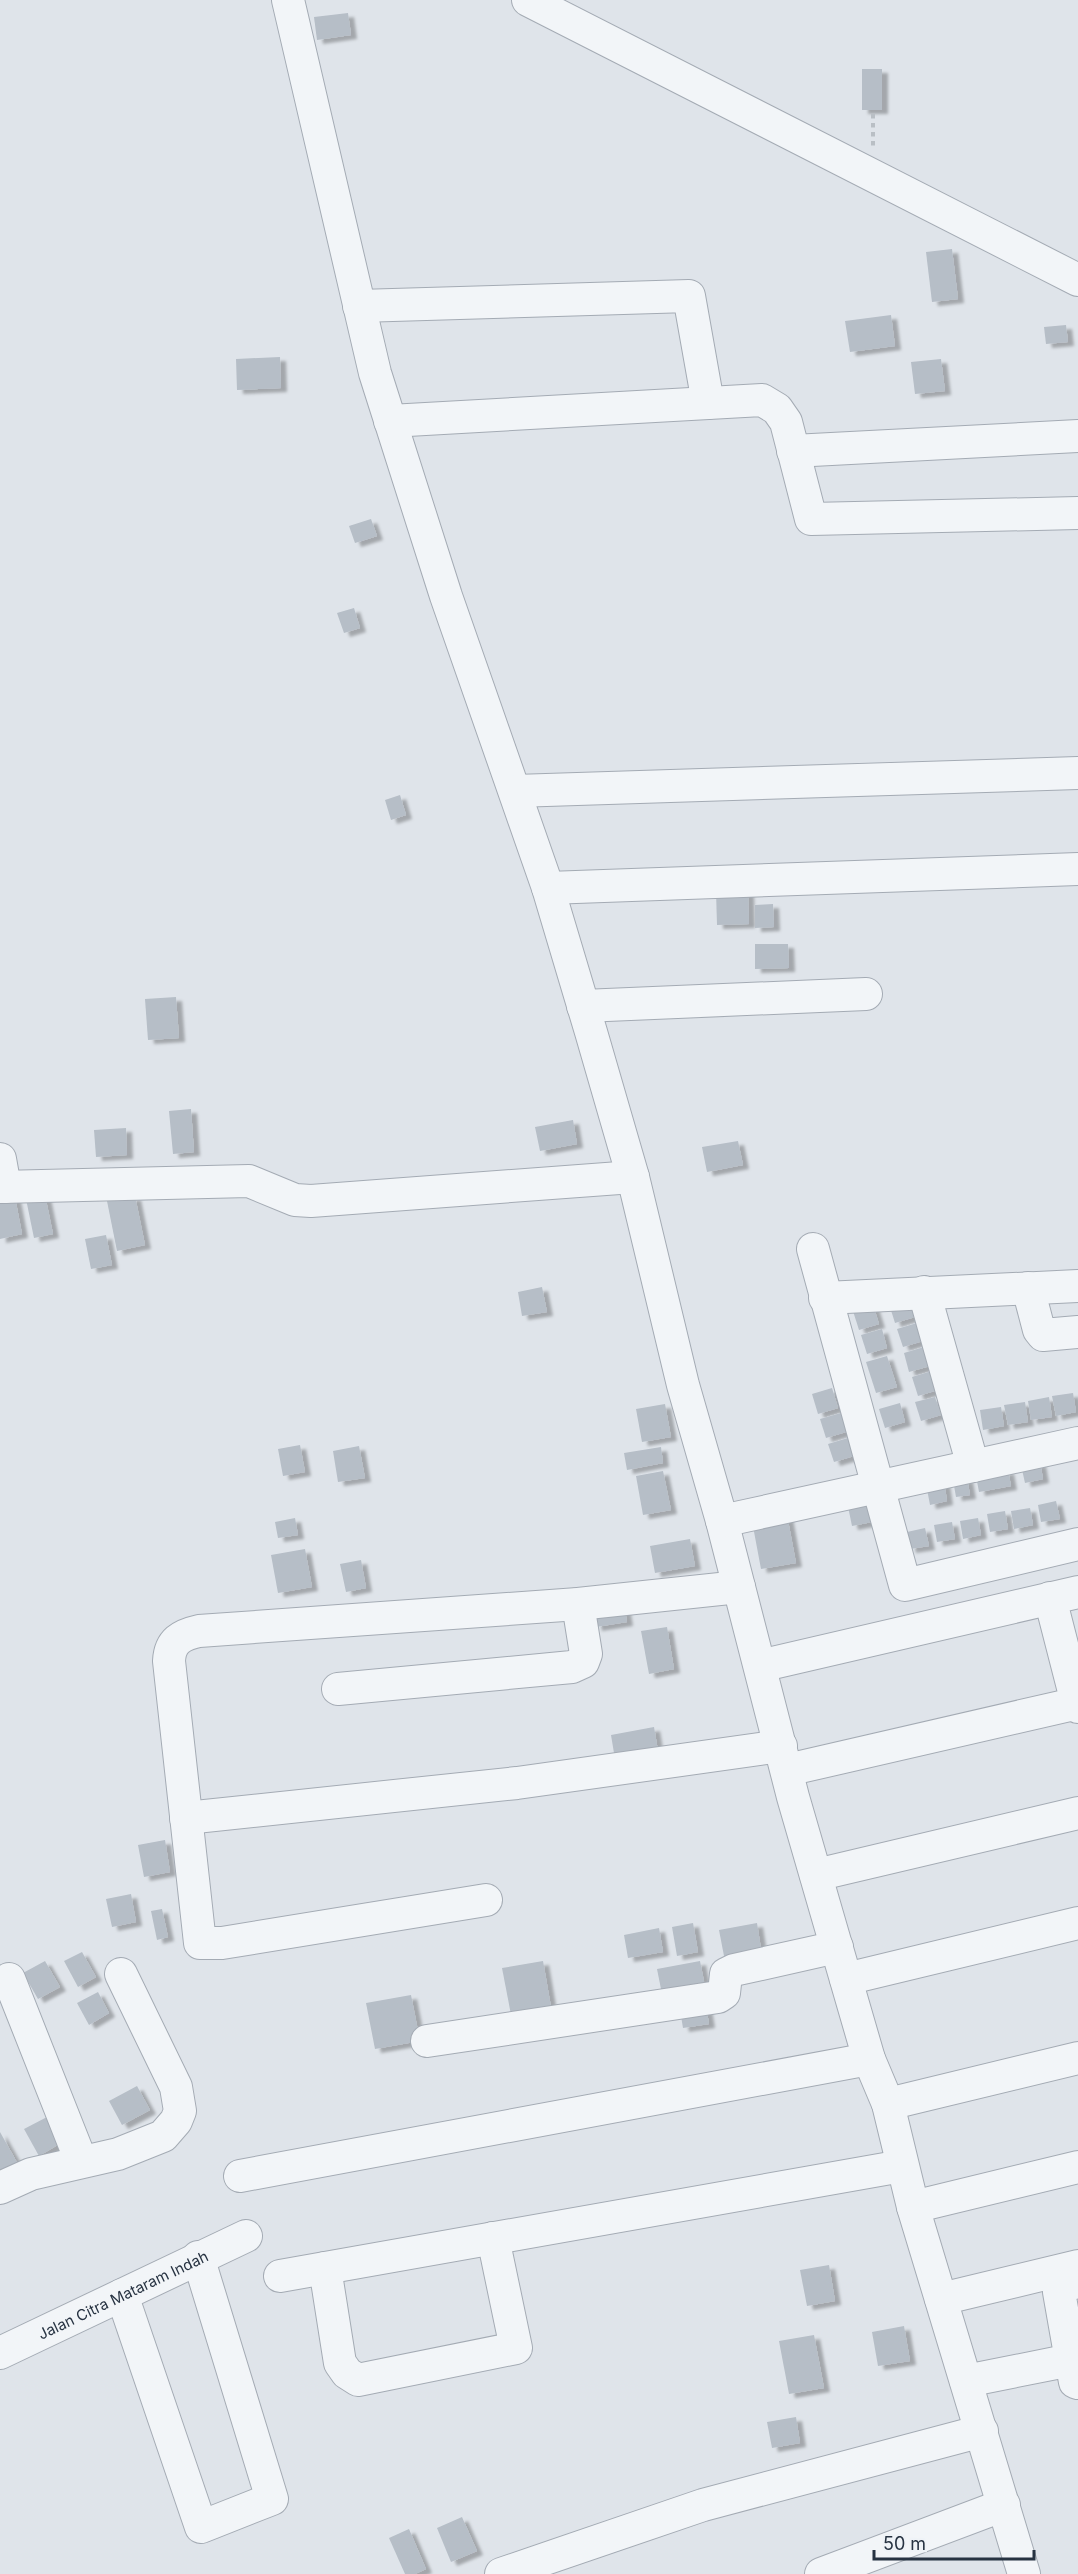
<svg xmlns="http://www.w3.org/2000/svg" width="1078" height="2574" font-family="Inter,sans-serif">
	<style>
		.building { fill: #b6bec7; filter: url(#shadow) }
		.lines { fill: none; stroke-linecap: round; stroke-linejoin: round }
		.minor-casing { stroke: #a4abb4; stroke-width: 34 }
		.path { stroke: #b9bfc5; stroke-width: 4; stroke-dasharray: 4.5 4.5; stroke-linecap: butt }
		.minor { stroke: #f2f5f8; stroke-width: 32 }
		.labels { text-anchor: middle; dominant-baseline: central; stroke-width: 6; stroke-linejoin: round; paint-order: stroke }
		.street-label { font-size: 15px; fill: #273342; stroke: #eff3f7 }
	</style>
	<defs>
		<filter id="shadow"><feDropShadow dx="6" dy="4" stdDeviation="1.5" flood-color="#0004"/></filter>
	</defs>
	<rect width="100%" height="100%" fill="#dfe4ea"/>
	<g class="building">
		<path d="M348,13L351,35L317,40L314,17Z"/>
		<rect x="862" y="69" width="20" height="41"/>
		<path d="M952,249L958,299L932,302L926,252Z"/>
		<path d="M891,315L895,346L850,352L845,321Z"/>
		<path d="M1066,325L1068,342L1046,344L1044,327Z"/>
		<path d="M280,357L281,388L237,390L236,359Z"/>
		<path d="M941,359L945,391L915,394L911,362Z"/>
		<path d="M371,519L377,536L355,543L349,526Z"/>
		<path d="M354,608L360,628L344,633L337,613Z"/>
		<path d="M400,795L406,815L391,820L385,800Z"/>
		<path d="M716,891H748L749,924L717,925Z"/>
		<path d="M773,904L774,927L755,928V905Z"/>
		<path d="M755,944H788L789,968L755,969Z"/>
		<path d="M176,997L179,1038L148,1040L145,999Z"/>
		<path d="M191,1109L194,1152L173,1154L169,1111Z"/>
		<path d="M573,1120L577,1144L540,1151L535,1127Z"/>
		<path d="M126,1128L127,1155L96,1157L94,1130Z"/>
		<path d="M738,1141L743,1165L707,1172L702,1147Z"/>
		<path d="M14,1192L22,1234L0,1239V1195Z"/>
		<path d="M45,1195L53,1234L34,1238L26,1199Z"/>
		<path d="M135,1196L145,1245L117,1251L107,1201Z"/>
		<path d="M106,1235L112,1265L91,1269L85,1239Z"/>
		<path d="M542,1287L547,1312L522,1316L518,1292Z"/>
		<path d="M909,1298L915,1317L895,1323L889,1304Z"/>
		<path d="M873,1305L879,1324L859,1330L853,1311Z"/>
		<path d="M917,1323L923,1341L903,1347L897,1329Z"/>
		<path d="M882,1329L887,1348L867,1354L861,1335Z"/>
		<path d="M924,1347L930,1366L909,1372L904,1353Z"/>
		<path d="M887,1356L897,1387L876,1393L866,1362Z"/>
		<path d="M932,1371L938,1390L918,1396L912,1377Z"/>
		<path d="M832,1388L838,1408L818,1414L812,1394Z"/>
		<path d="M1073,1393L1076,1412L1056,1416L1052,1396Z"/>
		<path d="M935,1397L941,1415L921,1421L915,1402Z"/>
		<path d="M1049,1397L1052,1417L1031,1420L1028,1401Z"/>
		<path d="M1025,1402L1028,1422L1008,1425L1004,1405Z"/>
		<path d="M900,1403L905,1422L885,1428L879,1409Z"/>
		<path d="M665,1404L671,1437L642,1442L636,1409Z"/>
		<path d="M1001,1407L1004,1426L983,1430L980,1410Z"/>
		<path d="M841,1413L846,1432L826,1438L820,1419Z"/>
		<path d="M848,1438L854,1456L834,1462L828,1444Z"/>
		<path d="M300,1445L305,1472L283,1476L278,1449Z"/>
		<path d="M359,1446L365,1478L338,1482L333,1451Z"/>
		<path d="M661,1447L663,1463L627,1470L624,1453Z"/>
		<path d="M1040,1462L1043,1479L1025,1483L1021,1465Z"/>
		<path d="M1008,1470L1011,1486L979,1492L976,1476Z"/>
		<path d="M663,1471L671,1510L643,1515L636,1476Z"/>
		<path d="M967,1478L970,1495L956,1497L953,1480Z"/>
		<path d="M944,1481L947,1501L930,1505L926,1484Z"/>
		<path d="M867,1494L872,1522L852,1526L846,1497Z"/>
		<path d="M1056,1501L1060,1519L1041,1522L1038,1505Z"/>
		<path d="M1030,1508L1033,1525L1014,1529L1011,1511Z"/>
		<path d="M1005,1511L1008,1529L990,1532L987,1514Z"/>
		<path d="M787,1515L796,1563L761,1569L752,1521Z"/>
		<path d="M295,1518L298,1535L278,1538L275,1522Z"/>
		<path d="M978,1518L981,1535L963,1539L960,1521Z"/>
		<path d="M952,1522L955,1539L937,1542L934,1525Z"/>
		<path d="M925,1528L929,1546L910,1549L907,1532Z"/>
		<path d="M690,1539L695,1566L655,1573L650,1546Z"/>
		<path d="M305,1549L312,1587L278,1593L271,1555Z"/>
		<path d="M361,1560L366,1588L346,1592L340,1564Z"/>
		<path d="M624,1604L627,1622L596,1627L593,1609Z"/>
		<path d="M667,1627L674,1669L649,1674L641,1631Z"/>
		<path d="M654,1727L659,1757L616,1765L611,1735Z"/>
		<path d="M165,1840L170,1872L144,1877L138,1845Z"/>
		<path d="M131,1894L136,1922L112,1927L106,1899Z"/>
		<path d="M162,1909L168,1937L157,1940L151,1911Z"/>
		<path d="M693,1923L698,1952L677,1956L672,1927Z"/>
		<path d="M757,1923L761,1949L724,1956L719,1930Z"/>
		<path d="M659,1928L663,1952L628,1958L624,1935Z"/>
		<path d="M82,1952L96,1977L78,1987L64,1961Z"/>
		<path d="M45,1961L60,1987L38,1999L23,1973Z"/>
		<path d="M543,1961L552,2013L512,2020L502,1968Z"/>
		<path d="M700,1961L706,1992L663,1999L657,1969Z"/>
		<path d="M98,1992L109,2013L89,2025L77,2003Z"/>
		<path d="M411,1995L420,2041L375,2049L366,2003Z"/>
		<path d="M706,2006L709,2024L683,2028L680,2010Z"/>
		<path d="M137,2086L150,2110L122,2125L109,2101Z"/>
		<path d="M47,2117L61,2143L39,2156L24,2129Z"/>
		<path d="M0,2132L19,2166L0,2176Z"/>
		<path d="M829,2265L835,2301L807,2306L800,2270Z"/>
		<path d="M904,2326L910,2361L878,2366L872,2332Z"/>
		<path d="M814,2335L824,2388L789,2394L779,2341Z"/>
		<path d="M796,2417L800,2443L772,2448L767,2422Z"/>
		<path d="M462,2517L477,2551L451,2562L437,2528Z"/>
		<path d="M409,2529L426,2569L415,2574H405L389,2538Z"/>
	</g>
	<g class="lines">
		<g class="minor-casing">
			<g id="minor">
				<path d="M288,0L375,373L446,596L548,888L591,1032L633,1177L683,1385L722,1521L793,1797L869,2059L888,2104L913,2207L1024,2574"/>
				<path d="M528,0L1078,280"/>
				<path d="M359,306L689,296L708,403"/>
				<path d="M390,421L762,400L777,409L786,422L811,519L1078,513"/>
				<path d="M793,451L1078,436"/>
				<path d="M515,791L1078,773"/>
				<path d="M548,888L1078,869"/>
				<path d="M583,1006L866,994"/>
				<path d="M0,1159L5,1187"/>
				<path d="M0,1187L249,1181L295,1200L311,1201L633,1177"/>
				<path d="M813,1249L905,1585L1078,1544"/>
				<path d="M1028,1288L1039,1330L1043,1335L1078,1332"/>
				<path d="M924,1292L973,1466"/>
				<path d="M825,1298L1078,1286"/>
				<path d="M722,1521L1078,1443"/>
				<path d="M1050,1598L1078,1707"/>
				<path d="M760,1666L1078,1592"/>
				<path d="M338,1689L572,1667L583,1662L586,1654L578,1604"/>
				<path d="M787,1770L1078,1703"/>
				<path d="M186,1818L517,1783L781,1746"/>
				<path d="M816,1875L1078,1813"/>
				<path d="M486,1900L222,1943H200L169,1661C170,1641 181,1635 199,1631L578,1604L739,1587"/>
				<path d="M9,1979L81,2161"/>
				<path d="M846,1979L1078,1923"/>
				<path d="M427,2041L718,1997L724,1993L726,1974L734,1970L837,1947"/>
				<path d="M888,2104L1078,2058"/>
				<path d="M240,2176L869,2059"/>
				<path d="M0,2188L31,2174L118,2154L163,2136L176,2121L180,2111L176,2087L121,1974"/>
				<path d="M913,2207L1078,2167"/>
				<path d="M325,2268L340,2363L347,2373L358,2380L516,2348L493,2238"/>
				<path d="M280,2276L902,2166"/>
				<path d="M122,2295L201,2527L272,2499L198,2257"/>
				<path d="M941,2299L1078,2266"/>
				<path id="s1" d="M0,2353L246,2236"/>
				<path d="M1071,2360L1059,2292L1063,2286L1078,2282"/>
				<path d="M966,2381L1071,2360L1075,2382L1078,2383"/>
				<path d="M501,2574L703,2505L982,2431"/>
				<path d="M821,2574L1004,2505"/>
			</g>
		</g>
		<path class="path" d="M873,114V147"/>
		<use href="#minor" class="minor"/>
	</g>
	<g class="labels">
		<g class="street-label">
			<text stroke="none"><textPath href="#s1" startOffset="136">Jalan Citra Mataram Indah</textPath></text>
		</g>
	</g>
	<path d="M874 2550v9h160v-9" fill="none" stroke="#273342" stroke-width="3"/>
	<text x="883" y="2550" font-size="18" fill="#273342" stroke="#eff3f7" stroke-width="4.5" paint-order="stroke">50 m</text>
</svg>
